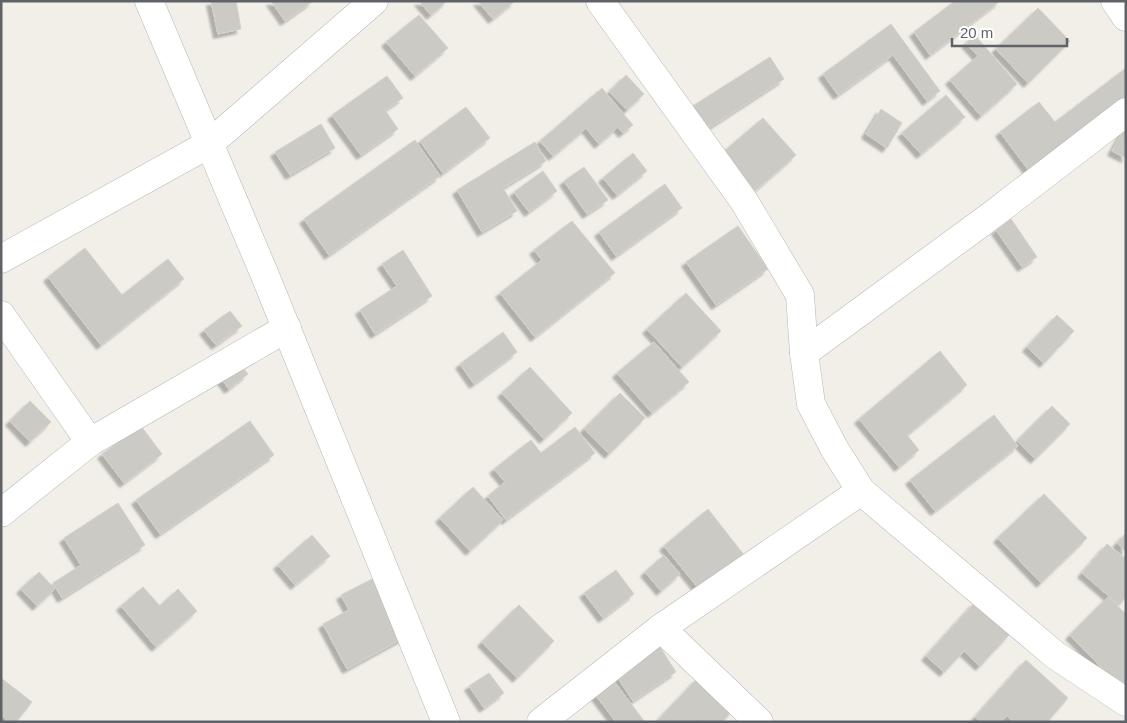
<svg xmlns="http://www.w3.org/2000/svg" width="1127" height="723" font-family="Helvetica,sans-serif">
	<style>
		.building { fill: #cccac5; stroke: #d6d1c6; filter: url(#shadow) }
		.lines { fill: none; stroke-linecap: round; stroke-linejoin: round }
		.minor-casing { stroke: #b5b8bc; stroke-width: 29 }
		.minor { stroke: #fff; stroke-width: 28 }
	</style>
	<defs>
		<filter id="shadow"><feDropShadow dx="-4.5" dy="4.5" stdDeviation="1" flood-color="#0004"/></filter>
	</defs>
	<rect width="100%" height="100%" fill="#f1efe8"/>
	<g class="building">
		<path d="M211,1H236L241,29L218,34Z"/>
		<path d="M271,1H313L285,21Z"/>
		<path d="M419,1H447L431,15Z"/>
		<path d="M478,1H515L493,19Z"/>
		<path d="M955,1H1000L930,55L914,32Z"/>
		<path d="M1038,8L1070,41L1028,83L996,49Z"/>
		<path d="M419,15L448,48L415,76L386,42Z"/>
		<path d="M891,24L940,91L927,101L893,55L838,95L823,74Z"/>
		<path d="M975,35L1017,84L981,116L950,80L978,56L966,43Z"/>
		<path d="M770,57L784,79L706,130L691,107Z"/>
		<path d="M1126,68V98L1030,172L1000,132L1039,102L1055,122Z"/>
		<path d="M626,75L644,94L627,110L609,92Z"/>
		<path d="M387,76L403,98L385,110L398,129L361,155L332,115Z"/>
		<path d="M602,88L633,125L623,133L618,127L599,144L586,128L553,156L540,141Z"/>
		<path d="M946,95L965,117L921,154L902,133Z"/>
		<path d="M466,107L490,138L443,173L420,141Z"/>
		<path d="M881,109L902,123L887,148L866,134Z"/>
		<path d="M763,118L796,155L755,191L722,153Z"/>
		<path d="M321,124L335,148L290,175L275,152Z"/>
		<path d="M1126,126V158L1112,151Z"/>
		<path d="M415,140L440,176L329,255L304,219Z"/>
		<path d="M535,142L546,161L503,188L517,211L482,232L457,190Z"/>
		<path d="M633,153L647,171L617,195L603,178Z"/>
		<path d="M584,167L608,200L587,214L564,181Z"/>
		<path d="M543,171L557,191L529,212L514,192Z"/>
		<path d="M665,184L682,208L616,256L599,232Z"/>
		<path d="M1011,219L1037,257L1022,267L996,230Z"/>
		<path d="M572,221L615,273L535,337L500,293L542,260L534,250Z"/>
		<path d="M738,226L768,269L716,305L686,262Z"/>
		<path d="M85,248L122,295L168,259L184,279L101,345L48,277Z"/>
		<path d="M403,250L432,296L375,334L360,310L397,286L382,264Z"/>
		<path d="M686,293L721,331L682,367L647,329Z"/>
		<path d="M230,311L242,326L216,345L204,330Z"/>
		<path d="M1057,315L1074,331L1044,363L1027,347Z"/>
		<path d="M503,332L517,352L474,384L460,364Z"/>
		<path d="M654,342L689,382L652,413L617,373Z"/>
		<path d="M940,351L967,385L907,435L919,450L899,467L859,419Z"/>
		<path d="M233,356L248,374L229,389L215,371Z"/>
		<path d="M530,367L572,413L544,439L502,393Z"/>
		<path d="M620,393L645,418L609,454L584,429Z"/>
		<path d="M30,401L51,422L30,442L10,421Z"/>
		<path d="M1052,406L1070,424L1035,459L1017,441Z"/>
		<path d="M994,415L1018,446L935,511L910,480Z"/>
		<path d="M250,421L274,455L160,534L136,500Z"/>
		<path d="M141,426L162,454L124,483L102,454Z"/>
		<path d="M575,427L595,453L506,520L488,496L505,482L494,469L531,440L541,453Z"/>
		<path d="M473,487L503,520L470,551L440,518Z"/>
		<path d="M1044,494L1087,538L1041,583L998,538Z"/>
		<path d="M118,503L145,545L62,598L53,583L81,565L64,538Z"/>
		<path d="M708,509L748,560L704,595L664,546Z"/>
		<path d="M1126,533V552L1117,543Z"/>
		<path d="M312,535L330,556L295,585L278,565Z"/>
		<path d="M1107,544L1126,559V597L1119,605L1082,573Z"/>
		<path d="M664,555L680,574L661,591L645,572Z"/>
		<path d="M616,570L634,594L603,618L584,593Z"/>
		<path d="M39,572L55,589L37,606L21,589Z"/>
		<path d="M376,577L407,636L347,669L323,624L349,610L341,595Z"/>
		<path d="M143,587L160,606L178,589L197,611L156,647L121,606Z"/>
		<path d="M1108,597L1126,614V687L1123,690L1070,635Z"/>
		<path d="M975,602L1010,634L980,666L964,651L944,672L926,656Z"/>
		<path d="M519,605L554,641L517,678L482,642Z"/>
		<path d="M658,644L676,672L633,701L615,673Z"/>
		<path d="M1026,660L1068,698L1047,722H1013L1007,716L1001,722H980L975,717Z"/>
		<path d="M489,673L504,693L484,708L469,686Z"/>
		<path d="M609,675L645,722H616L591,689Z"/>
		<path d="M1,678L32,702L16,722H9L1,715Z"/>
		<path d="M698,678L733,710L722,722H701L698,719L695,722H656Z"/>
	</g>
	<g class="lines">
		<g class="minor-casing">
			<g id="minor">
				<path d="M149,1L264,273L446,722"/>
				<path d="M600,1L744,201L800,295L804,353L811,404L834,448L861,491L1055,655L1126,702"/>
				<path d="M1115,1L1126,17"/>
				<path d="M1,259L209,144L374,1"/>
				<path d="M1,315L90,442"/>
				<path d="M804,353L992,215L1126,112"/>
				<path d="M1,513L90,442L287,328"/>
				<path d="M661,628L759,722"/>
				<path d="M541,722L661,628L861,491"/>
			</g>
		</g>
		<use href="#minor" class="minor"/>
	</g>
	<rect width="1127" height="723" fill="none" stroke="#5f6368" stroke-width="5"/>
	<path d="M952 38v8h115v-8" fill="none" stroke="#5f6368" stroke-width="2.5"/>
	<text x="960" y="38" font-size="15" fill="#5f6368" stroke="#ffffff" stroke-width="4" paint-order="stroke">20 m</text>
</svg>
